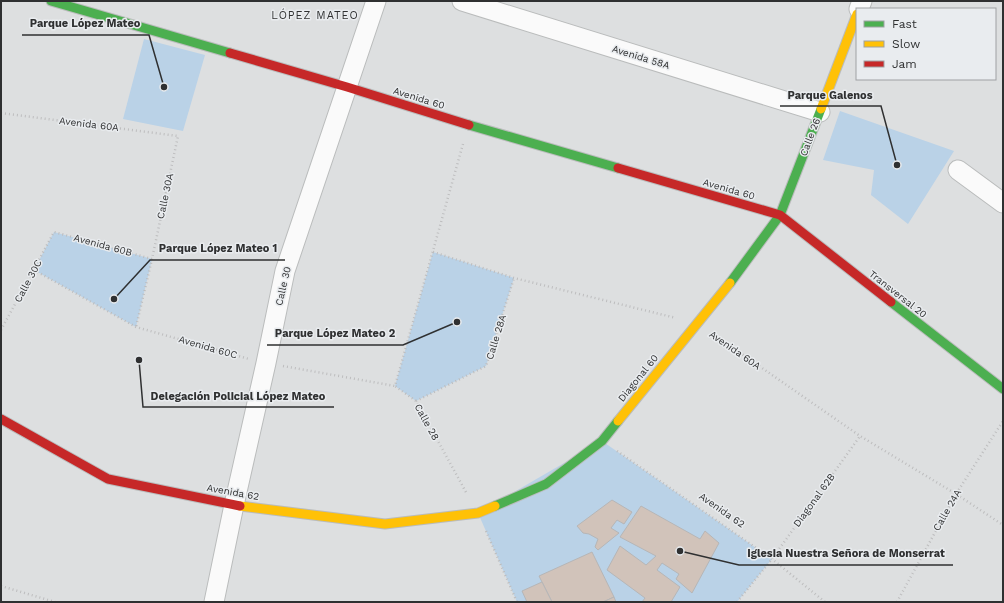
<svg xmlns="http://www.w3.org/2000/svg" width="1004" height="603" font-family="'Work Sans',sans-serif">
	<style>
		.green { fill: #bad2e7 }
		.building { fill: #d1c3ba; stroke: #b6b6b7 }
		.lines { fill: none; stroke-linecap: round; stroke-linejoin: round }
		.street-casing { stroke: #babcbc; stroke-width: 21 }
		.fast-casing { stroke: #babcbc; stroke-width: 11 }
		.slow-casing { stroke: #babcbc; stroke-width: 11 }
		.jam-casing { stroke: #babcbc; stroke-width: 11 }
		.path { stroke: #bdbdbe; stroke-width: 2.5; stroke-dasharray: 1 3; stroke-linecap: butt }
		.street { stroke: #fafafa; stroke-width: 19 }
		.fast { stroke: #4caf50; stroke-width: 9 }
		.slow { stroke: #ffc107; stroke-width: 9 }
		.jam { stroke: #c62828; stroke-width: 9 }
		.labels { text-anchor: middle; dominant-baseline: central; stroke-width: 3; stroke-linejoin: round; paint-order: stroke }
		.street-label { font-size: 10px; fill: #2f3031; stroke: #e9ecef }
		.neighbourhood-label { font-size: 11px; letter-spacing: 1px; fill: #2f3031; stroke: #e9ecef }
		.leader { fill: none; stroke: #2f3031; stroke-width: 1.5 }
		.callout-dot { fill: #2f3031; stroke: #e9ecef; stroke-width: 1.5 }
		.callout-label { font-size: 11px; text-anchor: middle; font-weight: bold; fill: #2f3031; stroke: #e9ecef; stroke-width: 3; stroke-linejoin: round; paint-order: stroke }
	</style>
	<rect width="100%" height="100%" fill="#dddfe0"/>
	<g class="green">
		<path d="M144,39L205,55L183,131L123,119Z"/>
		<path d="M840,111L954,151L908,224L871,195L874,170L823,160Z"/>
		<path d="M54,232L152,259L136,327L34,270Z"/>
		<path d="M433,252L514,278L486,366L416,401L395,386Z"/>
		<path d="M602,441L772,559L737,602H517L478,513Z"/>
	</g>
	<g class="building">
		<path d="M612,500L632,512L624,524L617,520L611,528L619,533L598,550L595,547L598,539L589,534L583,533L577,526Z"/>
		<path d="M641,506L700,539L705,531L719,543L692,593L676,579L679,574L662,563L657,570L680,587L671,602H642L645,598L607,570L620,546L646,565L656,556L620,537Z"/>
		<path d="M592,552L614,597L603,602H552L539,576Z"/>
		<path d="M542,582L552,602H527L522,591Z"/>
		<path d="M614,597L616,602H603Z"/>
	</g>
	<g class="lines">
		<g class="street-casing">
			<g id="street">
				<path d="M462,1L820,112"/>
				<path d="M859,9L862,1"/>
				<path d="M958,170L1003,203"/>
				<path d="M214,602L234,505L266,363L285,271L376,1"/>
			</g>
		</g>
		<g class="fast-casing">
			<g id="fast">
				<path d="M51,1L230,53"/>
				<path d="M469,125L618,168"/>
				<path d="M730,283L780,215L821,109"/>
				<path d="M891,302L1003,389"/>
				<path d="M495,506L546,484L602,441L618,421"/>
			</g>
		</g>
		<g class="slow-casing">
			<g id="slow">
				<path d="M821,109L857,14"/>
				<path d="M618,421L730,283"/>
				<path d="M240,506L385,524L478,513L495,506"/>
			</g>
		</g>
		<g class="jam-casing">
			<g id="jam">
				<path d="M230,53L347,87L469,125"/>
				<path d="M618,168L780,215L891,302"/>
				<path d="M1,419L108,479L240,506"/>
			</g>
		</g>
		<g class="path">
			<path d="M1,113L178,136L152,259L136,327"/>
			<path d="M463,144L395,386L416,401L467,494"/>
			<path d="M433,252L514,278L676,318"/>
			<path d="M34,270L136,327L249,359"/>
			<path d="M1,330L54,232L152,259"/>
			<path d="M713,334L860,436L956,494L1003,525"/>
			<path d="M283,366L395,386"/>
			<path d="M416,401L486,366L514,278"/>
			<path d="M617,451L772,559L825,602"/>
			<path d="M486,531L517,602"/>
			<path d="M1,586L55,602"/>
			<path d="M737,602L772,559L860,436"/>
			<path d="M897,602L956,494L1003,421"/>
		</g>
		<use href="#street" class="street"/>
		<use href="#fast" class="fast"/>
		<use href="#slow" class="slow"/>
		<use href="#jam" class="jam"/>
	</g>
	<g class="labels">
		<g class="street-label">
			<text transform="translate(641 57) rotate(17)">Avenida 58A</text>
			<text transform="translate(419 98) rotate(17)">Avenida 60</text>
			<text transform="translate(89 124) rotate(7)">Avenida 60A</text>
			<text transform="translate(810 137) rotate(-69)">Calle 26</text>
			<text transform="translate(729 189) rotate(16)">Avenida 60</text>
			<text transform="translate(165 196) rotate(-78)">Calle 30A</text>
			<text transform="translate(103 245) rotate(15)">Avenida 60B</text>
			<text transform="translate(28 281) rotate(-62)">Calle 30C</text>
			<text transform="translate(283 286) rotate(-77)">Calle 30</text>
			<text transform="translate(898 294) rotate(38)">Transversal 20</text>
			<text transform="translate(496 337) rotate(-73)">Calle 28A</text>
			<text transform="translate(208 347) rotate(16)">Avenida 60C</text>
			<text transform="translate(735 350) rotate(35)">Avenida 60A</text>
			<text transform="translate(638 378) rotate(-51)">Diagonal 60</text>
			<text transform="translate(427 422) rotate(61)">Calle 28</text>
			<text transform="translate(233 492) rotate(10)">Avenida 62</text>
			<text transform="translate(814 500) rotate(-54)">Diagonal 62B</text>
			<text transform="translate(722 510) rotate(35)">Avenida 62</text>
			<text transform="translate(947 510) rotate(-60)">Calle 24A</text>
		</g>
		<g class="neighbourhood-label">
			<text x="315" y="15">LÓPEZ MATEO</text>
		</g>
	</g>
	<path class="leader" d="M164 87L149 35H22M897 165L881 106H780M114 299L150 260H285M457 322L403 345H267M139 360L143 407H334M680 551L739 565H953"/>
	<g class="callout-dot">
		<circle cx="164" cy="87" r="4"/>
		<circle cx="897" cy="165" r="4"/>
		<circle cx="114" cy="299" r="4"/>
		<circle cx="457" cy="322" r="4"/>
		<circle cx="139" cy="360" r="4"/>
		<circle cx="680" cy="551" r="4"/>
	</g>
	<g class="callout-label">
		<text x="85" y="27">Parque López Mateo</text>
		<text x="830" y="99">Parque Galenos</text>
		<text x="218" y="252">Parque López Mateo 1</text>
		<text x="335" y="337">Parque López Mateo 2</text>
		<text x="238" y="400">Delegación Policial López Mateo</text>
		<text x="846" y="557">Iglesia Nuestra Señora de Monserrat</text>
	</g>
	<rect width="1004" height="603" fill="none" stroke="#2f3031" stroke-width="4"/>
	<rect x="856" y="8" width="140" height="72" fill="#e9ecef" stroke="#9fa1a3"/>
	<rect x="864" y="21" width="20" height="6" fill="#4caf50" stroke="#9fa1a3"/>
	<text x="892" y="28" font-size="12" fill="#2f3031">Fast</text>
	<rect x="864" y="41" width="20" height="6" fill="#ffc107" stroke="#9fa1a3"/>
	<text x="892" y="48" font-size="12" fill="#2f3031">Slow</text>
	<rect x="864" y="61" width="20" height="6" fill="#c62828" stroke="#9fa1a3"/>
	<text x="892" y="68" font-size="12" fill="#2f3031">Jam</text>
</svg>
